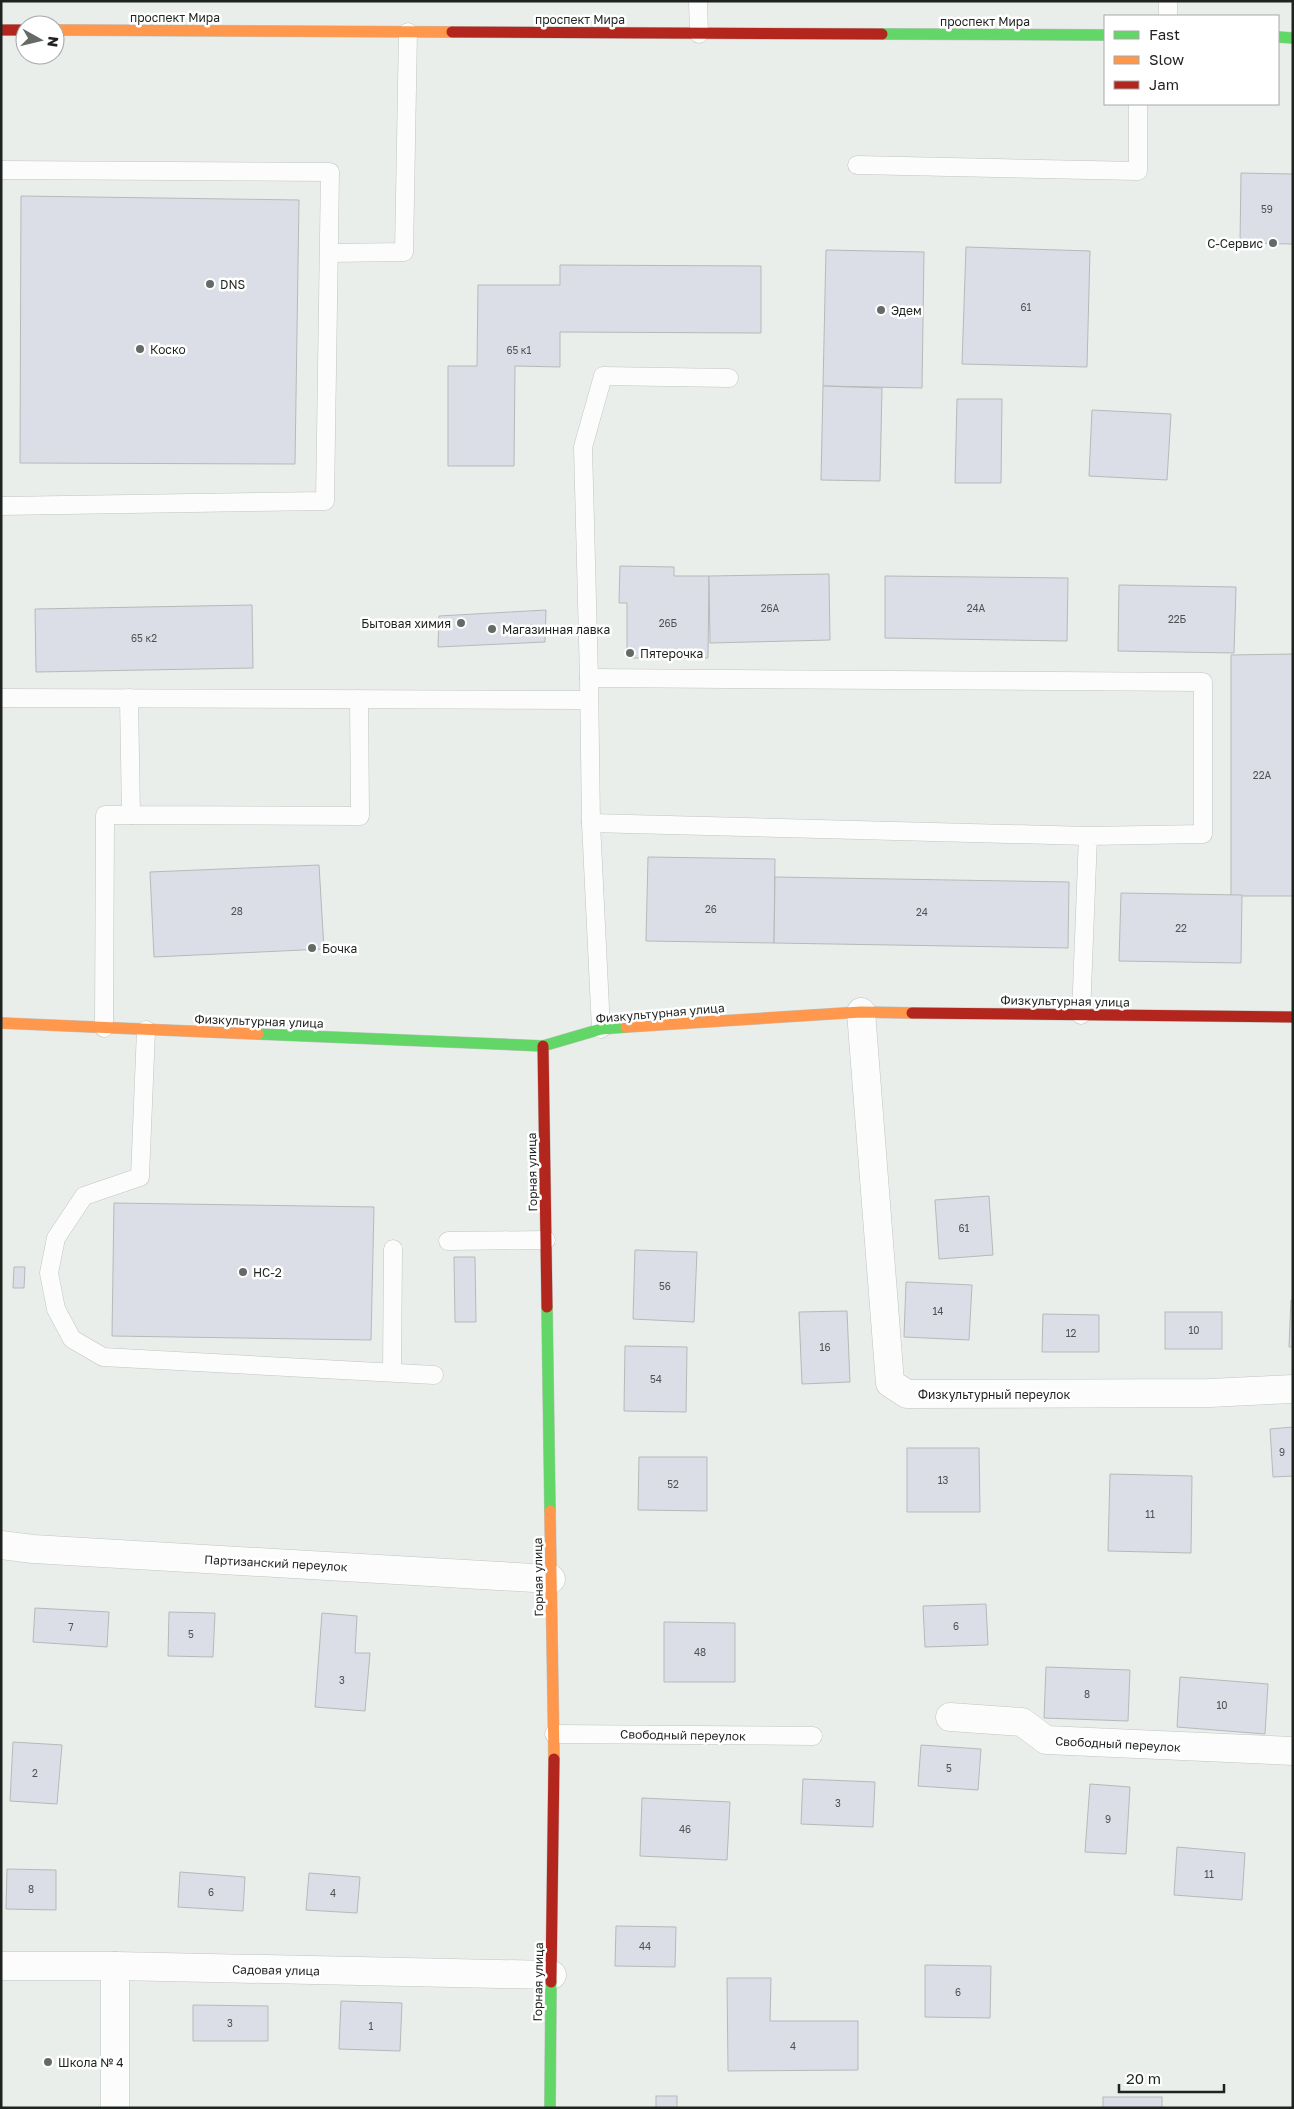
<svg xmlns="http://www.w3.org/2000/svg" width="1294" height="2109" font-family="'Golos Text',sans-serif">
	<style>
		.building { fill: #dbdee6; stroke: #b7b9b9 }
		.lines { fill: none; stroke-linecap: round; stroke-linejoin: round }
		.lane-casing { stroke: #c1c5c2; stroke-width: 19 }
		.street-casing { stroke: #c1c5c2; stroke-width: 29 }
		.fast-casing { stroke: #c1c5c2; stroke-width: 12 }
		.slow-casing { stroke: #c1c5c2; stroke-width: 12 }
		.jam-casing { stroke: #c1c5c2; stroke-width: 12 }
		.lane { stroke: #fcfcfc; stroke-width: 18 }
		.street { stroke: #fcfcfc; stroke-width: 28 }
		.fast { stroke: #63d668; stroke-width: 11 }
		.slow { stroke: #ff974d; stroke-width: 11 }
		.jam { stroke: #b3261e; stroke-width: 11 }
		.poi-dot { fill: #666a67; stroke: #fff; stroke-width: 2 }
		.labels { text-anchor: middle; dominant-baseline: central; stroke-width: 5; stroke-linejoin: round; paint-order: stroke }
		.number-label { font-size: 10px; fill: #4e5252 }
		.street-label { font-size: 12px; fill: #1f2320; stroke: #fff }
		.poi-label { font-size: 12px; fill: #1f2320; stroke: #fff; text-anchor: start }
	</style>
	<rect width="100%" height="100%" fill="#e9eeea"/>
	<g class="building">
		<path d="M1241,173L1293,174V244L1240,243Z"/>
		<path d="M21,196L299,200L295,464L20,463Z"/>
		<path d="M966,247L1090,251L1087,367L962,364Z"/>
		<path d="M826,250L924,252L922,388L823,386Z"/>
		<path d="M560,265L761,266V333L560,332V367L515,366L514,466H448V366H477L478,285H560Z"/>
		<path d="M823,386L882,388L880,481L821,480Z"/>
		<path d="M957,399H1002L1001,483H955Z"/>
		<path d="M1092,410L1171,414L1167,480L1089,476Z"/>
		<path d="M620,566L674,567V576H709L708,658H627V603H619Z"/>
		<path d="M829,574L830,640L710,643L709,576Z"/>
		<path d="M885,576L1068,578L1067,641L885,638Z"/>
		<path d="M1119,585L1236,587L1234,653L1118,651Z"/>
		<path d="M252,605L253,668L36,672L35,609Z"/>
		<path d="M546,610L545,642L438,647L439,616Z"/>
		<path d="M1293,654V896H1231V655Z"/>
		<path d="M648,857L775,859L774,943L646,941Z"/>
		<path d="M319,865L324,949L154,957L150,872Z"/>
		<path d="M775,877L1069,882L1068,948L774,943Z"/>
		<path d="M1121,893L1242,895L1241,963L1119,961Z"/>
		<path d="M989,1196L993,1255L939,1259L935,1200Z"/>
		<path d="M114,1203L374,1207L371,1340L112,1336Z"/>
		<path d="M635,1250L697,1252L694,1322L633,1319Z"/>
		<path d="M454,1257H475L476,1322H455Z"/>
		<path d="M14,1267H25L24,1288H13Z"/>
		<path d="M906,1282L972,1285L969,1340L904,1337Z"/>
		<path d="M1291,1300H1293V1347H1289Z"/>
		<path d="M847,1311L850,1382L802,1384L799,1312Z"/>
		<rect x="1165" y="1312" width="57" height="37"/>
		<path d="M1043,1314L1099,1315V1352H1042Z"/>
		<path d="M625,1346L687,1347L686,1412L624,1411Z"/>
		<path d="M1293,1427V1476L1273,1477L1270,1429Z"/>
		<path d="M907,1448H979L980,1512H907Z"/>
		<path d="M639,1457H707V1511L638,1510Z"/>
		<path d="M1110,1474L1192,1476L1191,1553L1108,1551Z"/>
		<path d="M986,1604L988,1645L925,1647L923,1606Z"/>
		<path d="M35,1608L109,1612L107,1647L33,1642Z"/>
		<path d="M169,1612L215,1613L213,1657L168,1656Z"/>
		<path d="M322,1613L357,1616L355,1653H370L365,1711L315,1707Z"/>
		<path d="M664,1622L735,1623V1682H664Z"/>
		<path d="M1046,1667L1130,1670L1128,1721L1044,1718Z"/>
		<path d="M1180,1677L1268,1684L1265,1734L1177,1727Z"/>
		<path d="M13,1742L62,1745L57,1804L10,1801Z"/>
		<path d="M921,1745L981,1749L978,1790L918,1786Z"/>
		<path d="M803,1779L875,1782L873,1827L801,1824Z"/>
		<path d="M1090,1784L1130,1787L1126,1854L1085,1852Z"/>
		<path d="M642,1798L730,1802L727,1860L640,1856Z"/>
		<path d="M1177,1847L1245,1853L1242,1900L1174,1895Z"/>
		<path d="M7,1869L56,1870V1910L6,1909Z"/>
		<path d="M180,1872L245,1877L243,1911L178,1907Z"/>
		<path d="M309,1873L360,1877L357,1913L306,1910Z"/>
		<path d="M616,1926L676,1927L675,1967L615,1966Z"/>
		<path d="M925,1965L991,1966L990,2018L925,2017Z"/>
		<path d="M727,1978H771L770,2021H858V2070L728,2071Z"/>
		<path d="M341,2001L402,2003L400,2051L339,2049Z"/>
		<path d="M193,2005L268,2006V2041H193Z"/>
		<rect x="656" y="2096" width="21" height="12"/>
		<rect x="1103" y="2097" width="59" height="11"/>
	</g>
	<g class="lines">
		<g class="lane-casing">
			<g id="lane">
				<path d="M698,1L699,34"/>
				<path d="M1168,1V16"/>
				<path d="M857,165L1138,171V104"/>
				<path d="M1,170L330,172L325,501L1,506"/>
				<path d="M329,253L404,252L408,32"/>
				<path d="M589,678L583,447L603,376L729,378"/>
				<path d="M1,698L589,700"/>
				<path d="M129,698L131,815L360,816L359,699"/>
				<path d="M591,823L601,1029"/>
				<path d="M1081,1015L1088,836L1203,834V682L589,678L591,823L1088,836"/>
				<path d="M104,1028L105,815H131"/>
				<path d="M146,1030L140,1177L84,1196L56,1238L49,1273L56,1309L72,1339L103,1357L434,1375"/>
				<path d="M448,1241L546,1240"/>
				<path d="M392,1372L393,1249"/>
				<path d="M554,1734L813,1736"/>
			</g>
		</g>
		<g class="street-casing">
			<g id="street">
				<path d="M861,1012L890,1383L907,1394L1209,1393L1293,1389"/>
				<path d="M1,1545L33,1549L551,1579"/>
				<path d="M950,1717L1022,1722L1046,1740L1293,1751"/>
				<path d="M1,1966H115L552,1975"/>
				<path d="M115,2108V1966"/>
			</g>
		</g>
		<g class="fast-casing">
			<g id="fast">
				<path d="M882,34L1105,35"/>
				<path d="M1278,37L1293,38"/>
				<path d="M258,1034L543,1046L601,1029L626,1027"/>
				<path d="M547,1307L550,1511"/>
				<path d="M550,2108L551,1982"/>
			</g>
		</g>
		<g class="slow-casing">
			<g id="slow">
				<path d="M55,30L452,32"/>
				<path d="M1,1023L258,1034"/>
				<path d="M626,1027L861,1012L912,1013"/>
				<path d="M550,1511L554,1759"/>
			</g>
		</g>
		<g class="jam-casing">
			<g id="jam">
				<path d="M1,30H25"/>
				<path d="M452,32L882,34"/>
				<path d="M912,1013L1293,1017"/>
				<path d="M543,1046L547,1307"/>
				<path d="M551,1982L554,1759"/>
			</g>
		</g>
		<use href="#lane" class="lane"/>
		<use href="#street" class="street"/>
		<use href="#fast" class="fast"/>
		<use href="#slow" class="slow"/>
		<use href="#jam" class="jam"/>
	</g>
	<g class="poi-dot">
		<circle cx="1273" cy="243" r="5"/>
		<circle cx="210" cy="284" r="5"/>
		<circle cx="881" cy="310" r="5"/>
		<circle cx="140" cy="349" r="5"/>
		<circle cx="461" cy="623" r="5"/>
		<circle cx="492" cy="629" r="5"/>
		<circle cx="630" cy="653" r="5"/>
		<circle cx="312" cy="948" r="5"/>
		<circle cx="243" cy="1272" r="5"/>
		<circle cx="48" cy="2062" r="5"/>
	</g>
	<g class="labels">
		<g class="number-label">
			<text x="1267" y="209">59</text>
			<text x="1026" y="307">61</text>
			<text x="519" y="350">65 к1</text>
			<text x="770" y="608">26А</text>
			<text x="976" y="608">24А</text>
			<text x="1177" y="619">22Б</text>
			<text x="668" y="623">26Б</text>
			<text x="144" y="638">65 к2</text>
			<text x="1262" y="775">22А</text>
			<text x="711" y="909">26</text>
			<text x="237" y="911">28</text>
			<text x="922" y="912">24</text>
			<text x="1181" y="928">22</text>
			<text x="964" y="1228">61</text>
			<text x="665" y="1286">56</text>
			<text x="938" y="1311">14</text>
			<text x="1194" y="1330">10</text>
			<text x="1071" y="1333">12</text>
			<text x="825" y="1347">16</text>
			<text x="656" y="1379">54</text>
			<text x="1282" y="1452">9</text>
			<text x="943" y="1480">13</text>
			<text x="673" y="1484">52</text>
			<text x="1150" y="1514">11</text>
			<text x="956" y="1626">6</text>
			<text x="71" y="1627">7</text>
			<text x="191" y="1634">5</text>
			<text x="700" y="1652">48</text>
			<text x="342" y="1680">3</text>
			<text x="1087" y="1694">8</text>
			<text x="1222" y="1705">10</text>
			<text x="949" y="1768">5</text>
			<text x="35" y="1773">2</text>
			<text x="838" y="1803">3</text>
			<text x="1108" y="1819">9</text>
			<text x="685" y="1829">46</text>
			<text x="1209" y="1874">11</text>
			<text x="31" y="1889">8</text>
			<text x="211" y="1892">6</text>
			<text x="333" y="1893">4</text>
			<text x="645" y="1946">44</text>
			<text x="958" y="1992">6</text>
			<text x="230" y="2023">3</text>
			<text x="371" y="2026">1</text>
			<text x="793" y="2046">4</text>
		</g>
		<g class="street-label">
			<text x="175" y="17">проспект Мира</text>
			<text x="580" y="19">проспект Мира</text>
			<text x="985" y="21">проспект Мира</text>
			<text transform="translate(1065 1001) rotate(1)">Физкультурная улица</text>
			<text transform="translate(660 1013) rotate(-5)">Физкультурная улица</text>
			<text transform="translate(259 1021) rotate(2)">Физкультурная улица</text>
			<text transform="translate(532 1172) rotate(-91)">Горная улица</text>
			<text x="994" y="1394">Физкультурный переулок</text>
			<text transform="translate(276 1563) rotate(3)">Партизанский переулок</text>
			<text transform="translate(538 1577) rotate(-91)">Горная улица</text>
			<text transform="translate(683 1735) rotate(1)">Свободный переулок</text>
			<text transform="translate(1118 1744) rotate(3)">Свободный переулок</text>
			<text transform="translate(276 1970) rotate(1)">Садовая улица</text>
			<text transform="translate(538 1982) rotate(-89)">Горная улица</text>
		</g>
		<g class="poi-label">
			<text x="1263" y="243" text-anchor="end">С-Сервис</text>
			<text x="220" y="284">DNS</text>
			<text x="891" y="310">Эдем</text>
			<text x="150" y="349">Коско</text>
			<text x="451" y="623" text-anchor="end">Бытовая химия</text>
			<text x="502" y="629">Магазинная лавка</text>
			<text x="640" y="653">Пятерочка</text>
			<text x="322" y="948">Бочка</text>
			<text x="253" y="1272">НС-2</text>
			<text x="58" y="2062">Школа № 4</text>
		</g>
	</g>
	<rect width="1294" height="2109" fill="none" stroke="#1f2320" stroke-width="5"/>
	<rect x="1104" y="15" width="175" height="90" fill="#ffffff" stroke="#a5a7a6"/>
	<rect x="1114" y="31" width="25" height="8" fill="#63d668" stroke="#a5a7a6"/>
	<text x="1149" y="40" font-size="15" fill="#1f2320">Fast</text>
	<rect x="1114" y="56" width="25" height="8" fill="#ff974d" stroke="#a5a7a6"/>
	<text x="1149" y="65" font-size="15" fill="#1f2320">Slow</text>
	<rect x="1114" y="81" width="25" height="8" fill="#b3261e" stroke="#a5a7a6"/>
	<text x="1149" y="90" font-size="15" fill="#1f2320">Jam</text>
	<g transform="translate(40 40) rotate(98)"><circle r="24" fill="#ffffff" stroke="#a5a7a6"/>
	<path d="M0-4L9 19L0 12L-9 19Z" fill="#666a67"/>
	<text y="-8" font-size="14" font-weight="bold" text-anchor="middle" fill="#1f2320">N</text>
	</g>
	<path d="M1119 2084v8h105v-8" fill="none" stroke="#1f2320" stroke-width="2.5"/>
	<text x="1126" y="2084" font-size="15" fill="#1f2320" stroke="#ffffff" stroke-width="4" paint-order="stroke">20 m</text>
</svg>
